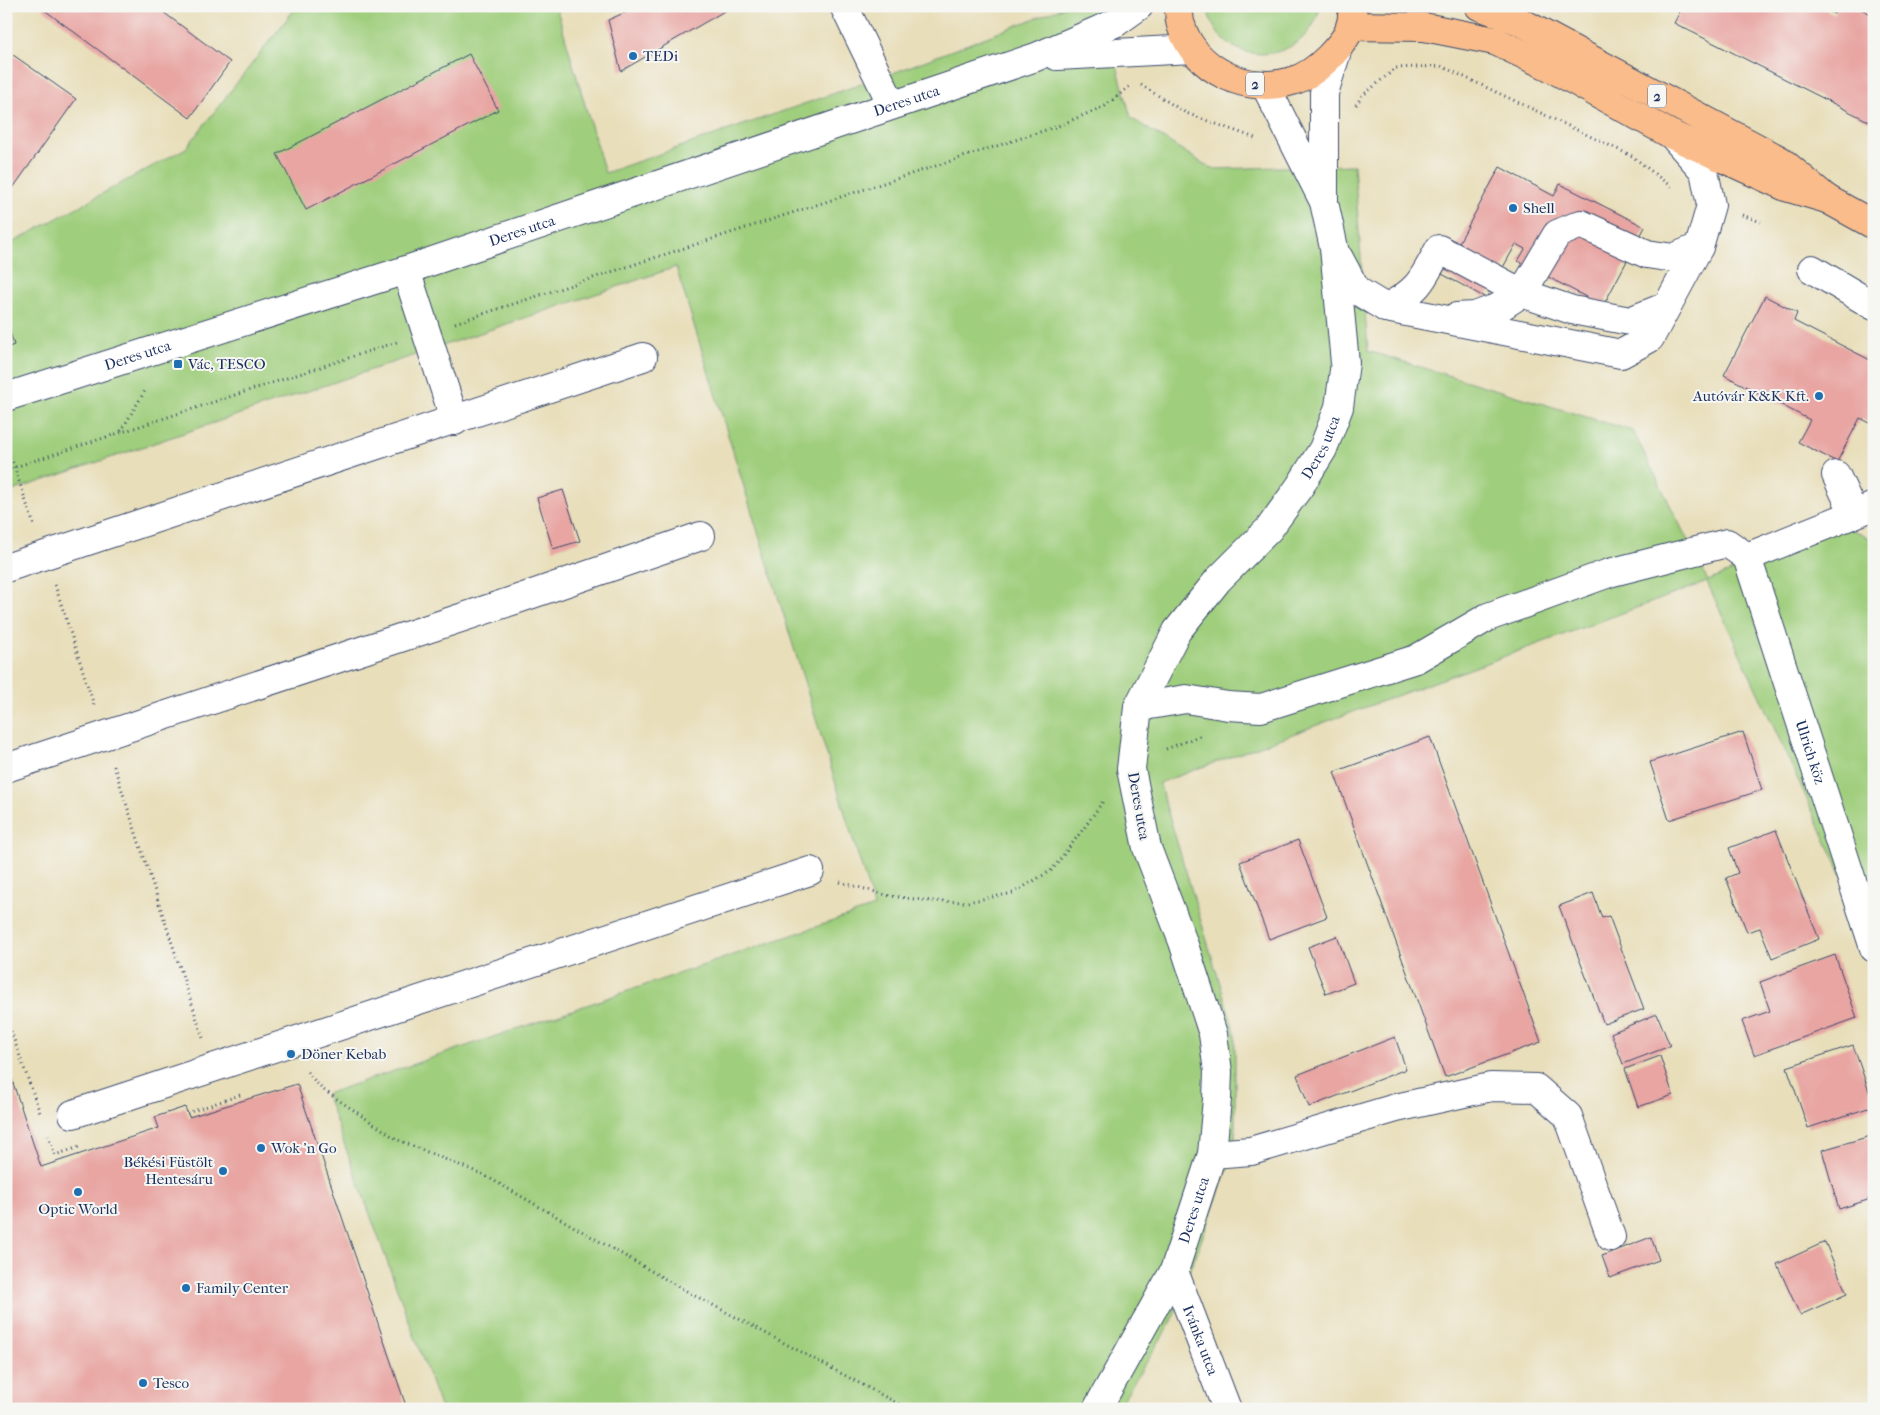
<svg xmlns="http://www.w3.org/2000/svg" width="1880" height="1415" font-family="'IM FELL French Canon',serif">
	<style>
		.green { fill: #9fce7c; stroke: #5d7e6d }
		.building { fill: #e8a5a2 }
		.lines { fill: none; stroke-linecap: round; stroke-linejoin: round }
		.minor-casing { stroke: #3a496c; stroke-width: 30 }
		.major-casing { stroke: #3a496c; stroke-width: 30 }
		.path { stroke: #3a496c; stroke-width: 3; stroke-dasharray: 1 4; stroke-linecap: butt }
		.minor { stroke: #fff; stroke-width: 28 }
		.major { stroke: #f9bc8a; stroke-width: 28 }
		.poi-dot { fill: #1f6fb2; stroke: #f6f6f2; stroke-width: 2 }
		.labels { text-anchor: middle; dominant-baseline: central; stroke-width: 4; stroke-linejoin: round; paint-order: stroke }
		.shield { fill: #f6f6f2; stroke: #5d6b8a; stroke-width: 1 }
		.shield-label { font-size: 14px; font-weight: bold; fill: #1b2f5e }
		.poi-label { font-size: 15px; fill: #1b2f5e; stroke: #f6f6f2; text-anchor: start }
		.street-label { font-size: 15px; fill: #1b2f5e; stroke: #f6f6f2 }
	</style>
	<rect width="100%" height="100%" fill="#f6f6f2"/>
	<filter id="ink" filterUnits="userSpaceOnUse"><feTurbulence type="fractalNoise" baseFrequency=".02" numOctaves="2"/><feDisplacementMap in="SourceGraphic" scale="10" xChannelSelector="R" yChannelSelector="G"/><feConvolveMatrix kernelMatrix="1 2 1 2 8 2 1 2 1" color-interpolation-filters="sRGB"/></filter>
	<filter id="wash" filterUnits="userSpaceOnUse"><feTurbulence type="fractalNoise" baseFrequency=".0096" numOctaves="4" result="noise"/><feDisplacementMap in="SourceGraphic" scale="20" xChannelSelector="R" yChannelSelector="G"/><feGaussianBlur stdDeviation="1.12" result="paint"/><feColorMatrix in="noise" values="0 0 0 0 0 0 0 0 0 0 0 0 0 0 0 0 0 1.4 0 .05"/><feComposite in="paint" operator="in"/></filter>
	<g filter="url(#wash)">
		<rect width="100%" height="100%" fill="#e8deba"/>
		<g class="green">
			<path d="M297,6H556L605,173L893,73L1067,6H1101L1131,118L1212,169L1354,165L1368,351L1633,431L1708,581L1846,525L1874,542V945L1707,582L1159,783L1235,1033V1148L1172,1321L1117,1409H441L326,1094L874,907L676,267L6,493V246L186,148Z"/>
			<path d="M1206,6H1320C1312,50 1258,69 1224,40C1214,31 1210,19 1206,6Z"/>
		</g>
		<g id="blocks">
			<g class="building">
				<path d="M39,6H155L230,62L190,118Z"/>
				<path d="M623,6H733L621,71L608,20L626,12Z"/>
				<path d="M1683,6H1819L1834,14L1838,6H1856L1874,16V124L1674,23Z"/>
				<path d="M6,50L76,99L13,188L6,183Z"/>
				<path d="M469,54L498,110L306,210L277,154Z"/>
				<path d="M1500,167L1554,196L1560,184L1645,227L1603,306L1518,261L1525,249L1516,244L1486,298L1442,274Z"/>
				<path d="M1765,296L1797,313L1794,321L1874,362V425L1860,418L1837,462L1798,442L1810,420L1724,375Z"/>
				<path d="M6,326H8L14,345L6,348Z"/>
				<path d="M563,490L580,541L553,549L537,498Z"/>
				<path d="M1743,732L1762,790L1669,820L1650,762Z"/>
				<path d="M1430,737L1541,1042L1445,1077L1334,772Z"/>
				<path d="M1776,830L1819,939L1772,958L1760,928L1747,932L1726,878L1738,873L1729,848Z"/>
				<path d="M1298,840L1327,917L1269,939L1240,862Z"/>
				<path d="M1593,893L1602,918L1609,916L1644,1009L1604,1024L1559,906Z"/>
				<path d="M1337,936L1354,983L1326,994L1308,947Z"/>
				<path d="M1835,955L1857,1018L1754,1055L1742,1021L1770,1011L1760,982Z"/>
				<path d="M1657,1014L1670,1046L1623,1064L1611,1033Z"/>
				<path d="M1395,1037L1406,1069L1309,1107L1297,1075Z"/>
				<path d="M1853,1045L1874,1106L1808,1128L1787,1067Z"/>
				<path d="M1660,1056L1673,1095L1638,1107L1625,1069Z"/>
				<path d="M6,1062L41,1167L159,1128L155,1117L185,1107L189,1117L297,1084L407,1409H6Z"/>
				<path d="M1874,1135V1198L1839,1209L1822,1150Z"/>
				<path d="M1651,1237L1659,1260L1610,1278L1602,1256Z"/>
				<path d="M1825,1242L1847,1294L1800,1315L1777,1264Z"/>
			</g>
		</g>
	</g>
	<g filter="url(#ink)">
		<use href="#blocks" fill-opacity="0" stroke="#3a496c" stroke-width="1"/>
		<g class="lines">
			<g class="minor-casing">
				<g id="minor">
					<path d="M844,6L892,105"/>
					<path d="M1057,56L1193,49"/>
					<path d="M1265,85L1322,198"/>
					<path d="M1339,258L1356,290L1386,308L1621,354L1650,338L1699,247L1711,205L1704,171L1672,135"/>
					<path d="M1812,269L1874,306"/>
					<path d="M406,270L455,421"/>
					<path d="M1386,308C1419,290 1422,281 1439,249L1522,293L1572,310L1630,321L1667,306"/>
					<path d="M1456,317L1475,316L1502,306L1522,293L1557,234L1581,224L1647,254L1673,258L1699,247"/>
					<path id="s1" d="M6,397L406,270L1036,57L1115,23L1139,6"/>
					<path d="M1836,475L1854,514"/>
					<path id="s2" d="M1747,557L1874,948"/>
					<path d="M1747,557L1874,506"/>
					<path d="M6,568L643,357"/>
					<path d="M1138,707L1186,699L1228,706L1261,708L1416,659L1488,617L1609,573L1727,543L1747,557"/>
					<path d="M6,768L515,600L701,536"/>
					<path d="M73,1114L810,871"/>
					<path d="M1212,1154L1251,1151L1396,1108L1491,1087L1536,1088L1568,1116L1611,1237"/>
					<path id="s3" d="M1174,1271L1227,1409"/>
					<path id="s4" d="M1097,1409L1174,1271L1212,1154L1217,1099L1218,1072L1213,1034L1183,942L1147,848L1131,769L1138,707L1177,631L1218,580L1269,529L1300,486L1323,449L1339,407L1345,363L1334,248L1324,202V93L1338,48"/>
				</g>
			</g>
			<g class="major-casing">
				<g id="major">
					<path d="M1179,6C1179,12 1179,20 1181,25C1194,70 1248,95 1292,81C1307,77 1319,67 1329,57C1338,48 1348,37 1351,25C1352,19 1352,12 1353,6"/>
					<path d="M1479,6L1519,21L1780,160L1827,199L1874,225"/>
					<path d="M1350,26L1424,27L1495,41L1548,66L1672,135L1786,187L1827,199"/>
				</g>
			</g>
			<g class="path">
				<path d="M1141,85L1186,113L1255,138"/>
				<path d="M1356,105L1362,96L1396,68L1441,66L1632,156L1674,189"/>
				<path d="M1742,215L1761,222"/>
				<path d="M455,323L1058,126L1105,106L1131,85"/>
				<path d="M121,431L146,389"/>
				<path d="M6,443L34,525"/>
				<path d="M6,470L397,342"/>
				<path d="M55,585L94,705"/>
				<path d="M1166,749L1202,735"/>
				<path d="M114,766L203,1038"/>
				<path d="M840,882L890,896L931,901L967,902L1013,893L1052,870L1084,828L1104,800"/>
				<path d="M6,1017L40,1113"/>
				<path d="M307,1072L322,1089L398,1140L484,1175L679,1287L908,1409"/>
				<path d="M187,1113L240,1095"/>
				<path d="M48,1135L55,1155L79,1147"/>
			</g>
			<use href="#minor" class="minor"/>
			<use href="#major" class="major"/>
		</g>
	</g>
	<g class="poi-dot">
		<circle cx="633" cy="56" r="5"/>
		<circle cx="1513" cy="208" r="5"/>
		<rect x="173" y="359" width="10" height="10" rx="2.5"/>
		<circle cx="1819" cy="396" r="5"/>
		<circle cx="291" cy="1054" r="5"/>
		<circle cx="261" cy="1148" r="5"/>
		<circle cx="223" cy="1171" r="5"/>
		<circle cx="78" cy="1192" r="5"/>
		<circle cx="186" cy="1288" r="5"/>
		<circle cx="143" cy="1383" r="5"/>
	</g>
	<g class="labels">
		<g class="shield">
			<rect x="1246" y="72.5" width="18" height="23" rx="4"/>
			<rect x="1648" y="84.5" width="18" height="23" rx="4"/>
		</g>
		<g class="shield-label">
			<text x="1255" y="84">2</text>
			<text x="1657" y="96">2</text>
		</g>
		<g class="poi-label">
			<text x="643" y="56">TEDi</text>
			<text x="1523" y="208">Shell</text>
			<text x="188" y="364">Vác, TESCO</text>
			<text x="1809" y="396" text-anchor="end">Autóvár K&amp;K Kft.</text>
			<text x="301" y="1054">Döner Kebab</text>
			<text x="271" y="1148">Wok 'n Go</text>
			<text x="213" y="1162" text-anchor="end">Békési Füstölt<tspan x="213" dy="17">Hentesáru</tspan></text>
			<text x="78" y="1209" text-anchor="middle">Optic World</text>
			<text x="196" y="1288">Family Center</text>
			<text x="153" y="1383">Tesco</text>
		</g>
		<g class="street-label">
			<text stroke="none"><textPath href="#s1" startOffset="948">Deres utca</textPath></text>
			<text stroke="none"><textPath href="#s1" startOffset="542">Deres utca</textPath></text>
			<text stroke="none"><textPath href="#s1" startOffset="138">Deres utca</textPath></text>
			<text stroke="none"><textPath href="#s4" startOffset="1062">Deres utca</textPath></text>
			<text stroke="none"><textPath href="#s2" startOffset="205">Ulrich köz</textPath></text>
			<text transform="translate(1139 806) rotate(80)">Deres utca</text>
			<text stroke="none"><textPath href="#s4" startOffset="222">Deres utca</textPath></text>
			<text stroke="none"><textPath href="#s3" startOffset="74">Ivánka utca</textPath></text>
		</g>
	</g>
	<rect width="1880" height="1415" fill="none" stroke="#f6f6f2" stroke-width="25"/>
</svg>
